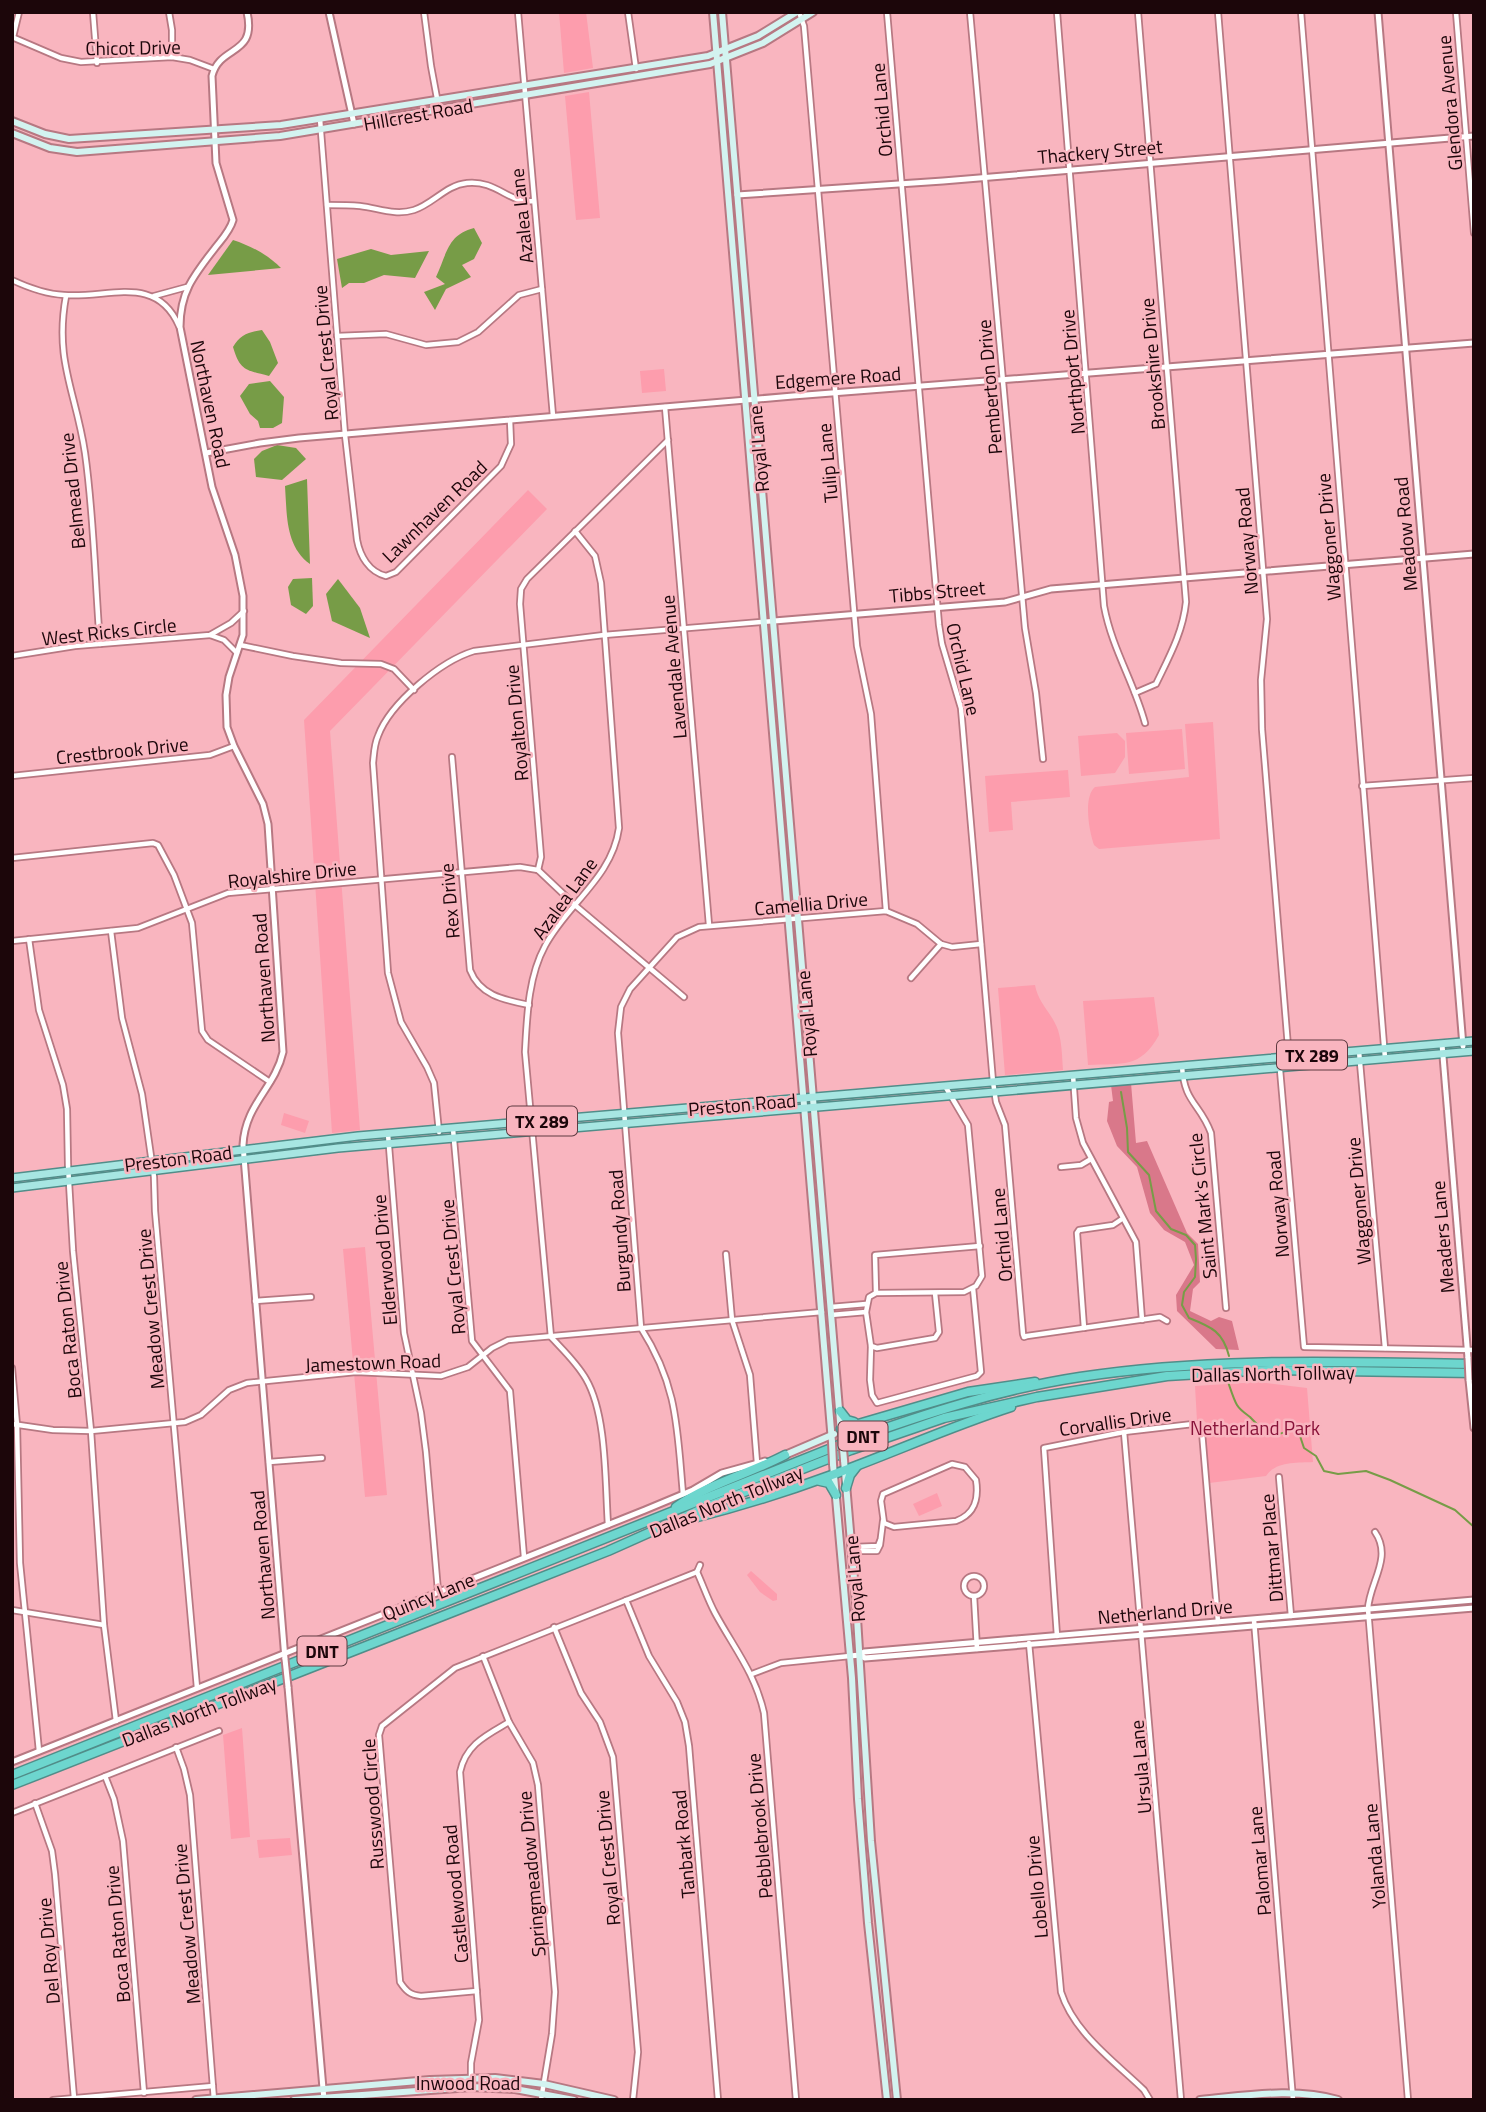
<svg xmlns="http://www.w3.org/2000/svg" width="1486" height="2112" font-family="'Titillium Web',sans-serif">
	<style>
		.green { fill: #fd9dad }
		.forest { fill: #d9788a }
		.water { fill: #779c47 }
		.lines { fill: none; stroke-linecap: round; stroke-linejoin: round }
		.stream { stroke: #779c47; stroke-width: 2 }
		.minor-casing { stroke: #b77882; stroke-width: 8 }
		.tertiary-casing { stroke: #b77882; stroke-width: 9 }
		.secondary-casing { stroke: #b77882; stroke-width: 10 }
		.primary-casing { stroke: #518d89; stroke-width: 10 }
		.motorway-casing { stroke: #518d89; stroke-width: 11 }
		.minor { stroke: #fff; stroke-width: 4.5 }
		.tertiary { stroke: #fff; stroke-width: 5 }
		.secondary { stroke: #d3f3f0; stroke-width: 6 }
		.primary { stroke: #a7e6e2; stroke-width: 7 }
		.motorway { stroke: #6dd6ce; stroke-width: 8 }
		.tertiary-bridge-casing { stroke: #b77882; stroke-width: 9; stroke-linecap: butt }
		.secondary-bridge-casing { stroke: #b77882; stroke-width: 10; stroke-linecap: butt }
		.tertiary-bridge { stroke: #fff; stroke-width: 5 }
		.secondary-bridge { stroke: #d3f3f0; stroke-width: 6 }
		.labels { text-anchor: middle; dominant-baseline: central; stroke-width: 5; stroke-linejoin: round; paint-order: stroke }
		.shield { fill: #f9b5bf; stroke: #5e3a40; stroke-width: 2 }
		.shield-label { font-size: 18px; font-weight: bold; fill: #1c060a }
		.street-label { font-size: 19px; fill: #1c060a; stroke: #f9b5bf }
		.park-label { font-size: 19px; fill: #881239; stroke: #f9b5bf }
	</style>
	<rect width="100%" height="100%" fill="#f9b5bf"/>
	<g class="green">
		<path d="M559,12H586L593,68L564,73Z"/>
		<path d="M589,92L600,218L576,220L565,96Z"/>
		<path d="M664,369L666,391L642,393L640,371Z"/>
		<path d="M528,490L547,509L330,731L360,1130L332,1133L304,720Z"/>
		<path d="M1213,722L1220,839L1099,849L1094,845C1089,831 1083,797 1095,787L1189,777L1185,724Z"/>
		<path d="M1182,729L1185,769L1129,774L1126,733Z"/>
		<path d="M1117,733L1125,741V757L1115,773L1081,776L1078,736Z"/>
		<path d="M1068,770L1070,797L1011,802L1013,830L989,832L985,776Z"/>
		<path d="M1035,985C1038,1003 1052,1013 1058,1030C1062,1043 1062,1056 1063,1070L1005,1075L998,988Z"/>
		<path d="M1154,997L1159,1035C1140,1069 1123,1063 1088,1065L1083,1001Z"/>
		<path d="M284,1113L309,1121L305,1133L281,1125Z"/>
		<path d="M365,1247L387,1495L365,1497L343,1249Z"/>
		<path d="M1259,1382L1307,1388L1313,1462C1297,1463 1276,1461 1266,1476L1209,1483L1205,1439L1209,1433L1208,1424L1204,1421H1197L1195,1386Z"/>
		<path d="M937,1493L942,1506L919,1516L913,1504Z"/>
		<path d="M751,1571L777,1594V1600L773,1601L760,1592L747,1575Z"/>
		<path d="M242,1728L250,1837L231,1839L223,1735Z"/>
		<path d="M290,1838L292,1855L259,1858L257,1840Z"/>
	</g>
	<path class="forest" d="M1131,1083L1136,1143L1147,1141L1187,1233L1198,1244L1200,1282L1193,1289L1190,1311L1211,1321L1219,1317L1232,1321L1239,1350L1216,1349L1177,1311L1176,1295L1194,1265L1185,1242L1164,1230L1150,1213L1137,1167L1117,1146L1107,1121L1109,1102L1113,1101L1111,1085Z"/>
	<g class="water">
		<path d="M474,228L482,243L474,259L462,265L471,277L446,289L435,310L424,292L445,284L436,277C447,254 447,235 474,228Z"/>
		<path d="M233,240C251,246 267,254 281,268L208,275Z"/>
		<path d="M371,249L391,255L429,251L415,278L384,275L364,283H349L342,288L337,259Z"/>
		<path d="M262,330L270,342L278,363L269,376C246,370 240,371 233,347C240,335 248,332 262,330Z"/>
		<path d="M270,381L284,397L282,423L273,428H260L258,421L250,414L240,396L249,384Z"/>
		<path d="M277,445L296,448L306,459L282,480L256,477L254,459L262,451Z"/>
		<path d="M307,479L310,564C285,546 287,514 285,486Z"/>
		<path d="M312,578L313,606L306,614L291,605L288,587L293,579Z"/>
		<path d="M338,579L360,608L370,638L332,621L326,594Z"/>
	</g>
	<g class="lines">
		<g class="stream">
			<path d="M1121,1092L1127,1128L1128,1152L1149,1175L1156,1211L1171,1229L1186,1235L1195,1245L1196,1259L1195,1277L1184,1292L1182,1305L1189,1318C1212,1327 1223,1332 1229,1356"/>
			<path d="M1227,1379C1230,1387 1233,1398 1237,1405C1240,1410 1246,1414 1250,1417C1265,1433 1272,1441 1292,1428L1298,1430L1304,1448L1316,1456L1324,1471L1338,1474L1366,1471L1390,1480L1455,1510L1474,1527"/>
		</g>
		<g class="minor-casing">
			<g id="minor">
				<path d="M93,12L97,63"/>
				<path d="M169,12L172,30V57"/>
				<path d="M424,12L431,66L439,109"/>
				<path d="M518,12L553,416"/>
				<path d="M628,12L636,69"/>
				<path d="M799,12L804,26L857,646L871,714L886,911"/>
				<path d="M887,12L939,625L942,644L961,708L993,1082L996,1102L1005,1125L1023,1334L1024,1337L1027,1336L1160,1317L1167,1321"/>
				<path d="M970,12L1025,628L1036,693L1043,759"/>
				<path d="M1057,12L1104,606C1112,649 1134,682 1145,723"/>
				<path d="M1218,12L1267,619L1261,680L1262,729L1289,1059"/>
				<path d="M1301,12L1385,1058"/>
				<path d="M1456,12L1474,233"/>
				<path d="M12,37L61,58L81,62L172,57L190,60L214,69"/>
				<path d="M13,37L19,12"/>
				<path d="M320,119L345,435L357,540C360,556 369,572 386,576L396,572L501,466L511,444L510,420"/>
				<path d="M327,205C338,205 349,205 360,206C378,208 395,216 414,210C433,204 446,185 467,183C497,180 509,204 533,201"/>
				<path d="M12,280C29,288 45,294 64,295C107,299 156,273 179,326"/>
				<path d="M66,296C54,361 76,392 85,453C94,516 95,581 100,644"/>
				<path d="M154,296L187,287"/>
				<path d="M337,336L386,334L426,345L458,342L478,332L519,295L542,289"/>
				<path d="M665,407L709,925"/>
				<path d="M575,531L595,556L601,583L619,828C612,878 567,904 545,946C528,977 527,1017 525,1052L551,1337C563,1350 577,1363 586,1379C607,1415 605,1482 608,1525"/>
				<path d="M210,635L224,640L237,653"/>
				<path d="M240,645L293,656L341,663L381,664L394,669L414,690"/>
				<path d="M12,656L75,646L210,635L231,623L244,611"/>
				<path d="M1135,693L1156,684C1169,657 1183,632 1186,602L1138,12"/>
				<path d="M452,757L470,970C480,996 505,1000 529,1005"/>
				<path d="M12,776L210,755L234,746"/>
				<path d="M1362,786L1474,778"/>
				<path d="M12,858L153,843L158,845L174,875L192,923L202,1031L208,1040L270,1082"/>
				<path d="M538,870L541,857L520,604L521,589L527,579L668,440"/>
				<path d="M538,870L576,906L684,997"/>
				<path d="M111,931L122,1018L142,1094L154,1177L155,1211L197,1688"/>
				<path d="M29,939L39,1010L63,1085L67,1109L68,1165L73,1251L91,1431L104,1625L116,1721"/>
				<path d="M12,941L138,928L228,893L520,867L538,870"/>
				<path d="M911,978L941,944"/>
				<path d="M1359,1051L1385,1348"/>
				<path d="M1279,1058L1304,1347L1474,1350"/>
				<path d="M1182,1066C1184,1103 1200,1103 1211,1133L1226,1308"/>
				<path d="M1073,1075L1076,1118L1083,1143L1136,1242L1142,1320"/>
				<path d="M945,1086L968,1125L982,1276L976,1286L964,1292L876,1293L869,1297L866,1312L871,1346L870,1380L872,1395L877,1403L977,1376L981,1372L973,1288"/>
				<path d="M453,1129L472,1341L510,1391L524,1557"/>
				<path d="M439,1132L434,1083L427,1067L401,1022L388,973L373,763C374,754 374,745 378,736C390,703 441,661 474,651L604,635L774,621"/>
				<path d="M388,1134L404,1333L421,1413L426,1452L438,1591"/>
				<path d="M1061,1167L1081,1165L1091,1159"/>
				<path d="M726,1254L732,1320L750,1375L757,1463"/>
				<path d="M876,1292L875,1255L980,1246"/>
				<path d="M255,1301L311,1297"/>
				<path d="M831,1307L866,1304"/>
				<path d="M831,1315L866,1312"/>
				<path d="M1084,1328L1077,1233L1079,1230L1113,1225L1122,1219"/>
				<path d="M871,1346L877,1348L935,1338L939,1332L935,1293"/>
				<path d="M12,1368L17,1425L20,1563L39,1751"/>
				<path d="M12,1424L53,1430L91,1431L185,1422L201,1415L229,1390L247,1383L356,1372L441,1376L468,1367L492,1348L508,1340L822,1312"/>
				<path d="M1124,1432L1181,2100"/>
				<path d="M269,1462L322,1458"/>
				<path d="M952,1464L965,1467L976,1480C979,1499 975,1514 956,1521L894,1527L884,1523L881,1501L883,1494Z"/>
				<path d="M1279,1477L1291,1616"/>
				<path d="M683,1494C677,1428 678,1386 641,1328L618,1033L621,1007L630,989L677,937L699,927L886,911L917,924L941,944L952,947L981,944"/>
				<path d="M1375,1532C1393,1558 1369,1583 1368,1609L1408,2100"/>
				<path d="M852,1547L857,1551H877L880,1545L883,1521"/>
				<path d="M853,1547L878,1546L880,1541"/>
				<path d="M700,1565L697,1572C703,1585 708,1600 715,1613C734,1648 755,1673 764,1713L796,2100"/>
				<circle cx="974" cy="1586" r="10"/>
				<path d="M974,1596L977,1649"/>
				<path d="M626,1600L649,1656L677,1702L685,1722L689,1746L718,2100"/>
				<path d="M12,1610L104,1625"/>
				<path d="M1254,1620L1293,2100"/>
				<path d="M554,1627L581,1693L600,1722L613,1757L638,2052L633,2100"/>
				<path d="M1057,1636L1044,1448L1124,1432L1193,1424L1197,1425L1202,1432L1218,1622"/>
				<path d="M1029,1643L1061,1992C1074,2033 1114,2061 1144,2090L1150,2100"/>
				<path d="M483,1656L509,1722L533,1763L538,1785L555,1992L552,2034L541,2100"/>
				<path d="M752,1674L781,1663L850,1656"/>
				<path d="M176,1747L184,1769L190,1795L214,2100"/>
				<path d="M105,1776L114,1799L123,1841L144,2093"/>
				<path d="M35,1803L52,1851L55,1874L74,2098"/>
				<path d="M12,1813L219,1731"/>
				<path d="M477,1991L421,1996C410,1995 406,1991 400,1982L379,1735L382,1726L455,1668L697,1572"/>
				<path d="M471,2087V2063L479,2020L460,1772C466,1744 487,1735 509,1722"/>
				<path d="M53,2100L213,2086"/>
			</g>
		</g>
		<g class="tertiary-casing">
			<g id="tertiary">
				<path d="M247,12C257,57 220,44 212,76L216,163L233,220C230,231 222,239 215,248C194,275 180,292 180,327L212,487L235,555L243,596V635L229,677L226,695L227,727L234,746L263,804L268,824L283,1052C275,1088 245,1104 243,1145L285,1659"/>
				<path d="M329,12L354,124"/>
				<path d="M1378,12L1463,1046"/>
				<path d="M737,195L943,181L1474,136"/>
				<path d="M206,453L260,443L299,438L793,396L1474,343"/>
				<path d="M774,621L1005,602L1051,589L1474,554"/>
				<path d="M1442,1044L1468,1358"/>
				<path d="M1469,1380L1474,1428"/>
				<path d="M860,1655L865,1658L1474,1608"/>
				<path d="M850,1656L860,1655L864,1652L1474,1600"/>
				<path d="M288,1687L324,2100"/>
				<path d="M12,1762L645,1510L693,1490L722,1473L765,1461"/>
			</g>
		</g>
		<g class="secondary-casing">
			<g id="secondary">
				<path d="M713,12L832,1442"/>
				<path d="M722,12L841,1433"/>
				<path d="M12,121L45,134L69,139L281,125L708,56L758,36L797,12"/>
				<path d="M12,133L50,148L77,152L280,136L710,64L763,43L813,12"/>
				<path d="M785,1455L834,1434"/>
				<path d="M844,1460L856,1602L871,1841L897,2100"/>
				<path d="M833,1464L852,1678L858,1799L868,1923L887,2100"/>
				<path d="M196,2100L430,2080L495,2078L544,2084L614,2100"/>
				<path d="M294,2100L471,2087L515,2089L574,2100"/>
				<path d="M1200,2100C1245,2096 1294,2087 1338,2100"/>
			</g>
		</g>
		<g class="primary-casing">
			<g id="primary">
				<path d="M12,1178L358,1136L1474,1041"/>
				<path d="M12,1188L338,1148L1474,1051"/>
			</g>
		</g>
		<g class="motorway-casing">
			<g id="motorway">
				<path d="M840,1411L847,1420L854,1422"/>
				<path d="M841,1429L968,1392L1035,1382"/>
				<path d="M820,1481L829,1483L836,1495"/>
				<path d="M846,1488L850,1475L857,1466"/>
				<path d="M676,1507C710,1483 749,1474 785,1455"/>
				<path d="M690,1519C737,1507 783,1493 829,1476C890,1454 949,1427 1011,1407"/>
				<path d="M12,1775L849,1441C924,1414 1001,1389 1080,1377C1210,1357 1342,1362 1474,1364"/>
				<path d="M12,1785L608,1551L711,1505L851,1450L944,1418L1037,1397L1167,1376L1269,1370L1474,1373"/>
			</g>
		</g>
		<use href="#minor" class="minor"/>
		<use href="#tertiary" class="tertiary"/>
		<use href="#secondary" class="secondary"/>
		<use href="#primary" class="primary"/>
		<use href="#motorway" class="motorway"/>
		<g class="tertiary-bridge-casing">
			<g id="tertiary-bridge">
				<path d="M1468,1358L1469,1380"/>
				<path d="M285,1659L288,1687"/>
			</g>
		</g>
		<g class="secondary-bridge-casing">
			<g id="secondary-bridge">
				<path d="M842,1438L844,1460"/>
				<path d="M832,1442L833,1464"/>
			</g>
		</g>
		<use href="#tertiary-bridge" class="tertiary-bridge"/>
		<use href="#secondary-bridge" class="secondary-bridge"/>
	</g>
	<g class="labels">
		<g class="shield">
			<rect x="1277" y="1040.5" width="70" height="29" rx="5"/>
			<rect x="507" y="1106.5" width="70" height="29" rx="5"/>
			<rect x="838.5" y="1421.5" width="49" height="29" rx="5"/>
			<rect x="297.5" y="1636.5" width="49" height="29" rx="5"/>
		</g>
		<g class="shield-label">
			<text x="1312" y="1055">TX 289</text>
			<text x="542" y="1121">TX 289</text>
			<text x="863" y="1436">DNT</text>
			<text x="322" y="1651">DNT</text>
		</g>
		<g class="street-label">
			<text transform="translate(133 47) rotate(-1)">Chicot Drive</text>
			<text transform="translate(1449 103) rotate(-95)">Glendora Avenue</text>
			<text transform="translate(881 110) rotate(-95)">Orchid Lane</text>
			<text transform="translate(418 114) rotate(-10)">Hillcrest Road</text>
			<text transform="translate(1100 151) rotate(-5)">Thackery Street</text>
			<text transform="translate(521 216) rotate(-96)">Azalea Lane</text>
			<text transform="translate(325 353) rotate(-95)">Royal Crest Drive</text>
			<text transform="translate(1152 364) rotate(-95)">Brookshire Drive</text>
			<text transform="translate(1072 372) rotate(-95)">Northport Drive</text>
			<text transform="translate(838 377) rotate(-4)">Edgemere Road</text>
			<text transform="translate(989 387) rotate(-95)">Pemberton Drive</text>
			<text transform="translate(211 404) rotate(78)">Northaven Road</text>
			<text transform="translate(758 449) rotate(-95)">Royal Lane</text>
			<text transform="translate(827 463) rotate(-95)">Tulip Lane</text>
			<text transform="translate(72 491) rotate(-96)">Belmead Drive</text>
			<text transform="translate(434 511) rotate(-44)">Lawnhaven Road</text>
			<text transform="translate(1405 534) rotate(-95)">Meadow Road</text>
			<text transform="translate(1328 537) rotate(-95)">Waggoner Drive</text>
			<text transform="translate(1246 541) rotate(-95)">Norway Road</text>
			<text transform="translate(937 591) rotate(-5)">Tibbs Street</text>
			<text transform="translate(109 631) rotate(-6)">West Ricks Circle</text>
			<text transform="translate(673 667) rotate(-95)">Lavendale Avenue</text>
			<text transform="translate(964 669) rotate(77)">Orchid Lane</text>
			<text transform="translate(516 723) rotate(-95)">Royalton Drive</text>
			<text transform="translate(122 750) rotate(-6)">Crestbrook Drive</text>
			<text transform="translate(292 874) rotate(-6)">Royalshire Drive</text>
			<text transform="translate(564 898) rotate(-54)">Azalea Lane</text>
			<text transform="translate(449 901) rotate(-95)">Rex Drive</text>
			<text transform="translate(811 903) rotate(-5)">Camellia Drive</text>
			<text transform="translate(263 978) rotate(-94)">Northaven Road</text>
			<text transform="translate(806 1014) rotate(-95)">Royal Lane</text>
			<text transform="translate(742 1104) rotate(-5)">Preston Road</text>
			<text transform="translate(178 1158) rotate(-7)">Preston Road</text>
			<text transform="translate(1358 1201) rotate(-95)">Waggoner Drive</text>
			<text transform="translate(1277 1204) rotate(-95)">Norway Road</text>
			<text transform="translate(1202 1206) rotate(-96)">Saint Mark's Circle</text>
			<text transform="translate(619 1231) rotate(-94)">Burgundy Road</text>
			<text transform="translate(1001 1235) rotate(-95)">Orchid Lane</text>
			<text transform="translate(1442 1237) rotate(-95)">Meaders Lane</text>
			<text transform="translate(384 1260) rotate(-95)">Elderwood Drive</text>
			<text transform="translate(452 1267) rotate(-95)">Royal Crest Drive</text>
			<text transform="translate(150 1309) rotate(-95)">Meadow Crest Drive</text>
			<text transform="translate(67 1330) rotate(-96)">Boca Raton Drive</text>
			<text transform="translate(373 1362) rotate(-2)">Jamestown Road</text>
			<text transform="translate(1273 1373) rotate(-1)">Dallas North Tollway</text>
			<text transform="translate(1115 1421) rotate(-8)">Corvallis Drive</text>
			<text transform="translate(726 1501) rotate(-22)">Dallas North Tollway</text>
			<text transform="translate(1271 1548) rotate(-95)">Dittmar Place</text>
			<text transform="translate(262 1555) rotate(-95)">Northaven Road</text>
			<text transform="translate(854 1579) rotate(-95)">Royal Lane</text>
			<text transform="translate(428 1596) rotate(-22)">Quincy Lane</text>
			<text transform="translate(1165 1611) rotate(-5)">Netherland Drive</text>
			<text transform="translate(199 1711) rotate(-21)">Dallas North Tollway</text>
			<text transform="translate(1140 1767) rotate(-95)">Ursula Lane</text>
			<text transform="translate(372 1804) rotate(-94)">Russwood Circle</text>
			<text transform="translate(759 1826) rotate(-95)">Pebblebrook Drive</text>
			<text transform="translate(683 1844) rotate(-95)">Tanbark Road</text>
			<text transform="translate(1374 1856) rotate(-95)">Yolanda Lane</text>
			<text transform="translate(607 1858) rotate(-95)">Royal Crest Drive</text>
			<text transform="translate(1259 1861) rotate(-95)">Palomar Lane</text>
			<text transform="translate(531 1874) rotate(-95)">Springmeadow Drive</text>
			<text transform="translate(1036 1887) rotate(-95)">Lobello Drive</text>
			<text transform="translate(455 1894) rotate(-95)">Castlewood Road</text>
			<text transform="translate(186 1924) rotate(-95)">Meadow Crest Drive</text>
			<text transform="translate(117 1934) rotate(-95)">Boca Raton Drive</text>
			<text transform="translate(48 1951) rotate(-95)">Del Roy Drive</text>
			<text x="468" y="2082">Inwood Road</text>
		</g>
		<g class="park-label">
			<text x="1255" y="1427">Netherland Park</text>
		</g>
	</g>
	<rect width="1486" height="2112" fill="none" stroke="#1c060a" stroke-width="28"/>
</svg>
